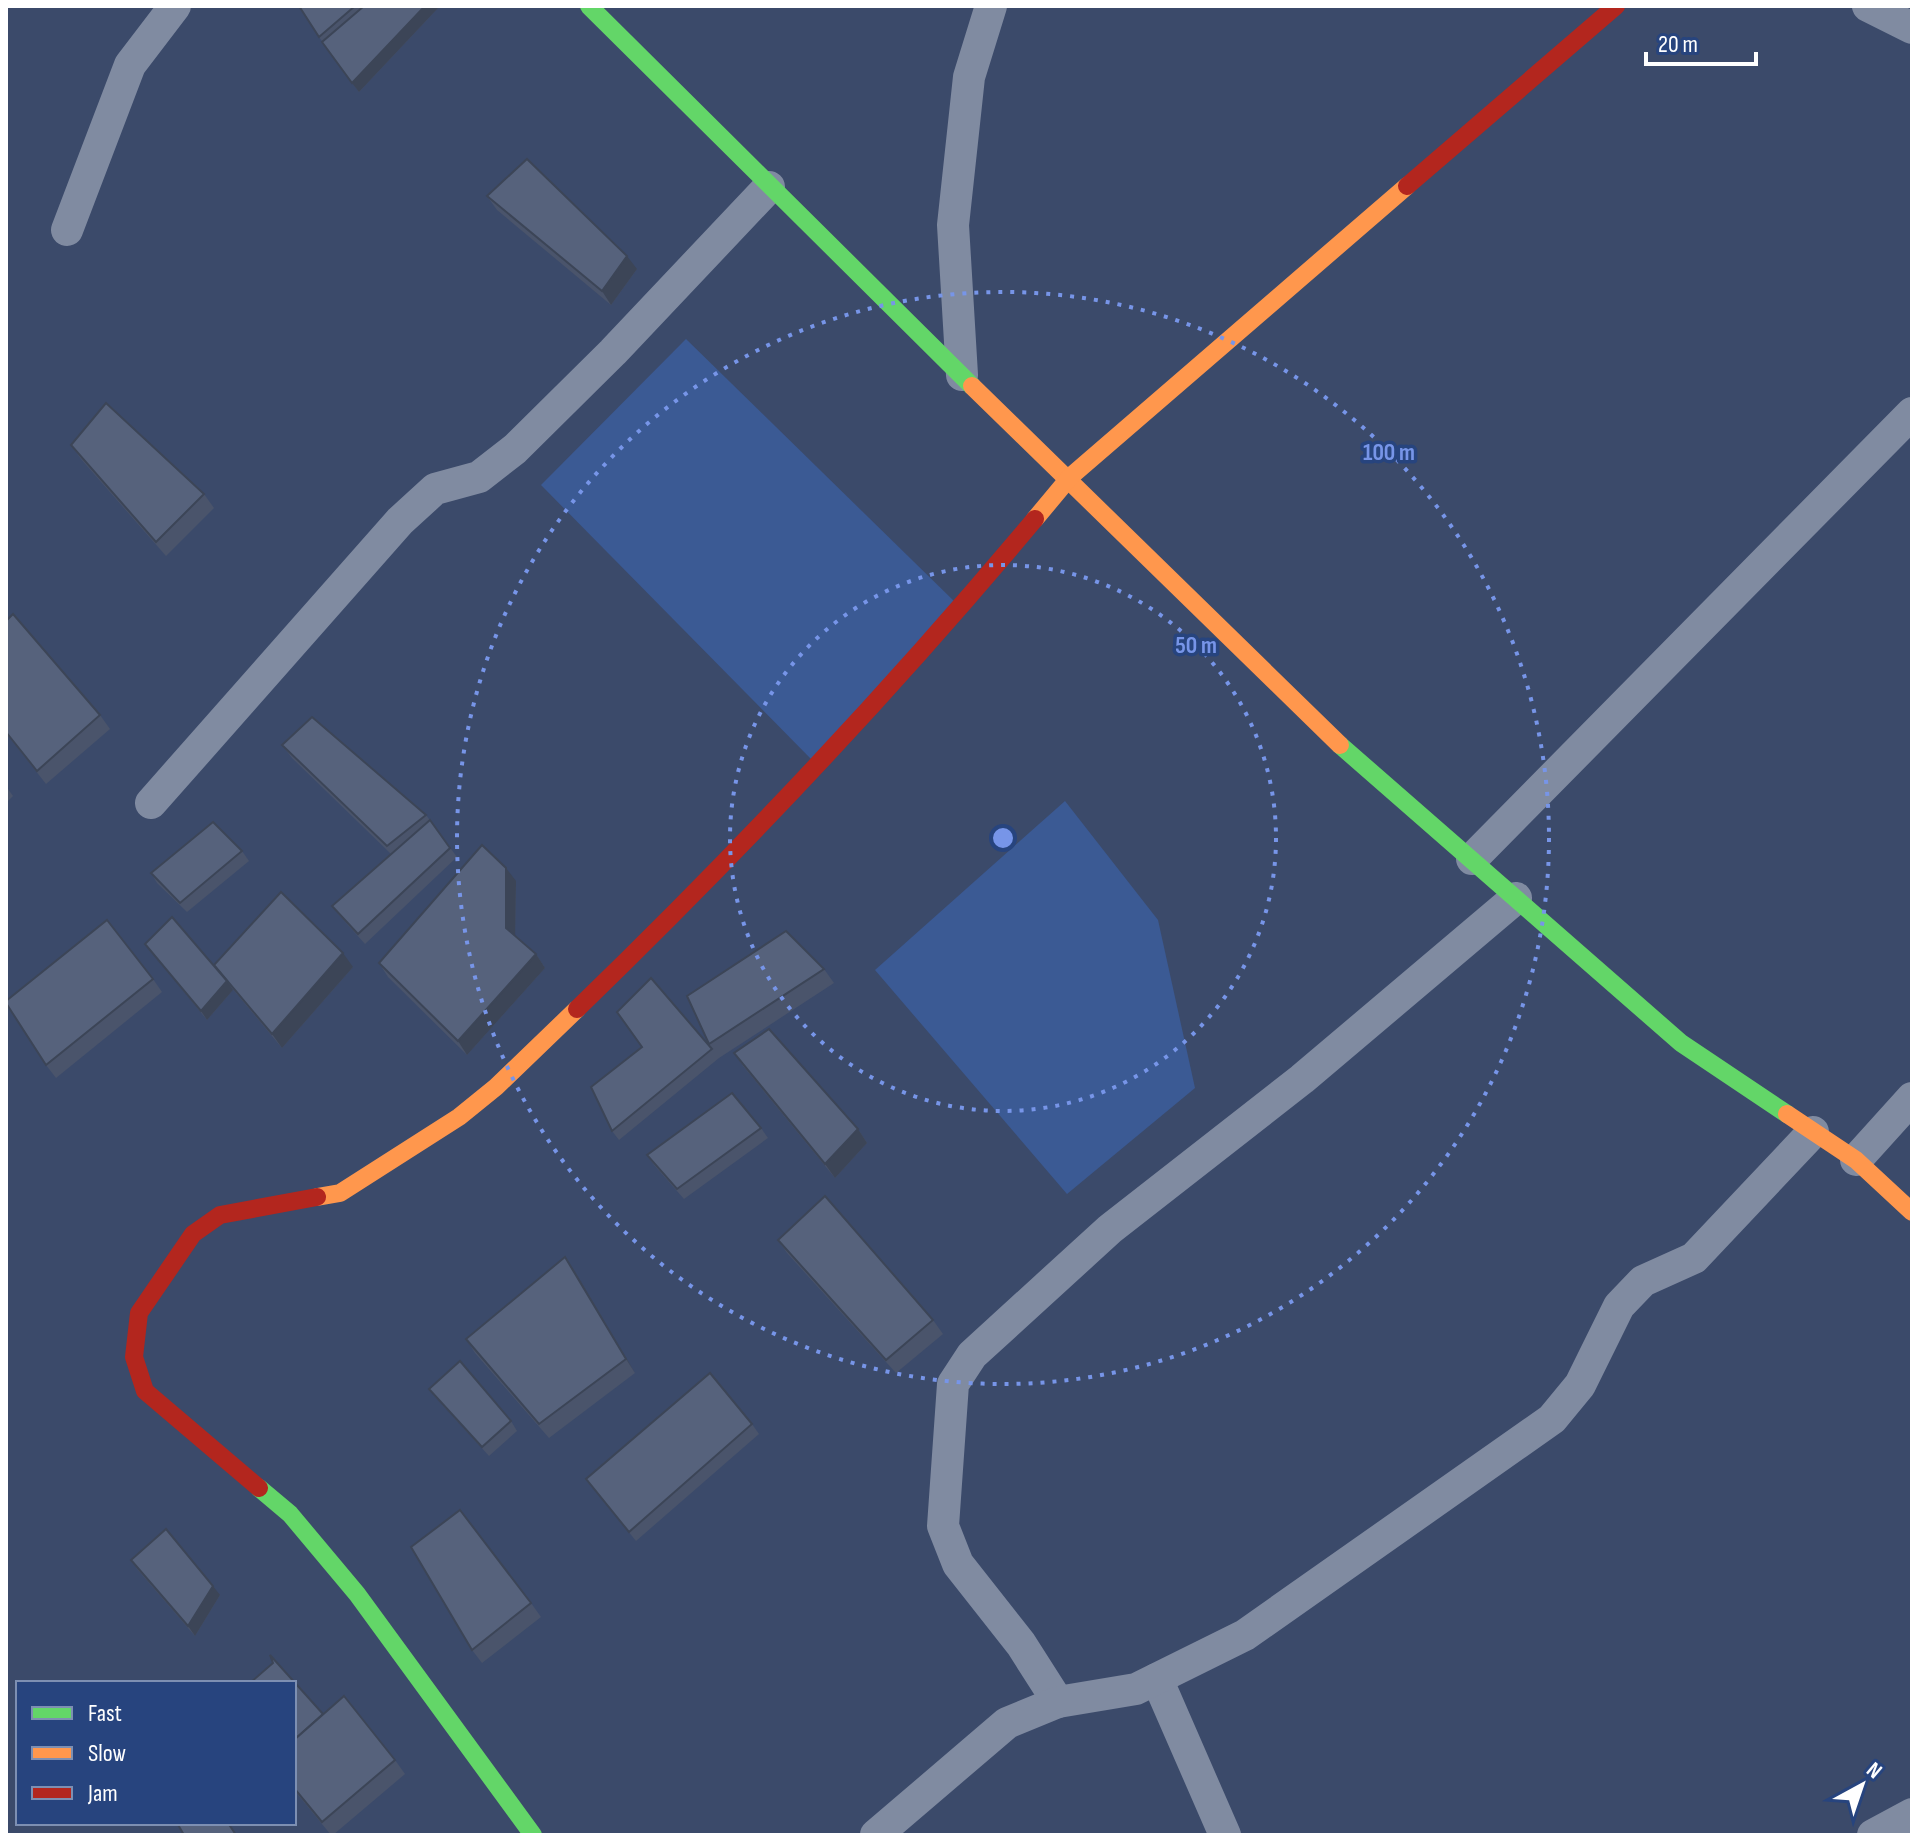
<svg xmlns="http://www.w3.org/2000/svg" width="1918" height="1841" font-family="'Sofia Sans Condensed',sans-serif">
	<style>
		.green { fill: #3b5a94 }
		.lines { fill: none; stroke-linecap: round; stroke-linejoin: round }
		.street { stroke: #808ba1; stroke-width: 32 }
		.fast { stroke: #63d668; stroke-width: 18 }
		.slow { stroke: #ff974d; stroke-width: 18 }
		.jam { stroke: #b3261e; stroke-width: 18 }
		.wall { fill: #4a546b }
		.shaded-wall { fill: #3c4557 }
		.building { fill: #56627c; stroke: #3c4557; stroke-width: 2 }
		.ring { fill: none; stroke: #7795e8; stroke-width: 4; stroke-dasharray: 4 8 }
		.centre { fill: #7795e8; stroke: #27447e; stroke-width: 4 }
		.ring-label { font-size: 24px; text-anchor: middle; font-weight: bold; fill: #7795e8; stroke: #27447e; stroke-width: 7; stroke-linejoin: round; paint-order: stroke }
	</style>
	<rect width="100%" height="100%" fill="#3b4a6a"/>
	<g class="green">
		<path d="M686,339L957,604L812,760L541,485Z"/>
		<path d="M1065,801L1158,920L1195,1088L1067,1194L875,970Z"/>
	</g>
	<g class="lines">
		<g class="street">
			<path d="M1868,6L1912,28"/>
			<path d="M67,230L130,65L175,6"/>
			<path d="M962,375L953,225L969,77L991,6"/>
			<path d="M151,803L400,521L435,489L479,477L515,449L613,352L769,187"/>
			<path d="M1472,859L1912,413"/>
			<path d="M1856,1160L1912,1098"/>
			<path d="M1157,1679L1225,1835"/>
			<path d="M1058,1702L1021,1644L958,1564L943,1526L953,1384L972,1355L1110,1229L1302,1079L1516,898"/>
			<path d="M876,1835L1007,1723L1058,1702L1136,1689L1245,1635L1552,1419L1580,1385L1619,1306L1643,1281L1694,1258L1813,1132"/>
			<path d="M1873,1835L1912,1814"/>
		</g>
		<g class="fast">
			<path d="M589,6L972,386"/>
			<path d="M1340,745L1681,1043L1787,1114"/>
			<path d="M259,1488L290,1514L357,1594L533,1835"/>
		</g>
		<g class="slow">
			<path d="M972,386L1340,745"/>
			<path d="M1035,519L1070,477L1407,186"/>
			<path d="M1787,1114L1856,1160L1912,1212"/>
			<path d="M317,1197L340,1193L459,1117L496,1087L577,1009"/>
		</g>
		<g class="jam">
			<path d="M1407,186L1616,6"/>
			<path d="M577,1009C738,853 891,691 1035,519"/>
			<path d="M259,1488L145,1391L134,1357L139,1313L193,1234L220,1215L317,1197"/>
		</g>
	</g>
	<g class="wall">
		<path d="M299,6H440L359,92L319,37Z"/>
		<path d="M487,196L637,269L611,305L497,210Z"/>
		<path d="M71,445L204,494L214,508L166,556L81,459Z"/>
		<path d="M6,621L100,715L110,729L46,784L6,733Z"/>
		<path d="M282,745L426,815L457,857L365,944L339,915L332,906L391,854L292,758Z"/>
		<path d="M6,786L13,796L6,803Z"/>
		<path d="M242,851L249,861L187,912L157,883L151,873Z"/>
		<path d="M516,881L515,936L536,954L545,968L467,1055L388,977L379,963Z"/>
		<path d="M145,944L220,973L353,967L282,1048L231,987L233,990L207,1020Z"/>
		<path d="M824,969L834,983L719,1058L619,1140L612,1131L709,1044Z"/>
		<path d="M153,979L162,992L56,1078L46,1065Z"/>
		<path d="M734,1053L858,1129L867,1143L835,1178L743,1066Z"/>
		<path d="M761,1128L768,1138L684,1199L654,1165L647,1155Z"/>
		<path d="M778,1240L933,1320L943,1334L896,1373L787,1253Z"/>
		<path d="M565,1257L574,1270L635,1373L549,1438L475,1353L466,1339Z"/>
		<path d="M429,1389L511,1421L517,1431L489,1456L436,1398Z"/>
		<path d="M752,1424L759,1434L636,1541L586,1479Z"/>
		<path d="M131,1560L220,1595L195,1636L137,1569Z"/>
		<path d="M531,1603L541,1617L482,1663L472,1650Z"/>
		<path d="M294,1683L323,1714L395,1760L405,1774L333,1835H331L294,1790Z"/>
	</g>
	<g class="shaded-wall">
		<path d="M425,6H440L359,92L352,83Z"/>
		<path d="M627,256L637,269L611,305L602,291Z"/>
		<path d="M506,868L516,881L515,941L506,928Z"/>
		<path d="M343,953L353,967L282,1048L272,1034Z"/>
		<path d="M536,954L545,968L467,1055L458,1041Z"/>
		<path d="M227,981L233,990L207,1020L201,1011Z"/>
		<path d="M858,1129L867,1143L835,1178L825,1164Z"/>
		<path d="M565,1257L574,1270L635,1373L626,1359Z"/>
		<path d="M213,1586L220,1595L195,1636L188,1626Z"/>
	</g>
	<g class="building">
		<path d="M299,6H355L319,37Z"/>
		<path d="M364,6H425L352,83L322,42Z"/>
		<path d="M527,159L627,256L602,291L487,196Z"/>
		<path d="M106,403L204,494L156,542L71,445Z"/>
		<path d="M13,614L100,715L37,771L6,732V621Z"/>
		<path d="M312,717L426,815L387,846L282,745Z"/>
		<path d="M430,820L450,848L358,934L332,906Z"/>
		<path d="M213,822L242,851L180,903L151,873Z"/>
		<path d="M482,845L506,868V928L536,954L458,1041L379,963Z"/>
		<path d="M281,892L343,953L272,1034L214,965Z"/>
		<path d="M172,917L227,981L201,1011L145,944Z"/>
		<path d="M107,920L153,979L46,1065L6,1003V1001Z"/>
		<path d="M786,931L824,969L709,1044L687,996Z"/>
		<path d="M651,978L712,1049L612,1131L591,1087L642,1047L617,1012Z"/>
		<path d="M769,1029L858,1129L825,1164L734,1053Z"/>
		<path d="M732,1093L761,1128L677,1189L647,1155Z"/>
		<path d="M825,1196L933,1320L886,1360L778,1240Z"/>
		<path d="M565,1257L626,1359L539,1424L466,1339Z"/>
		<path d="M460,1361L511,1421L482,1447L429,1389Z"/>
		<path d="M710,1373L752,1424L629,1532L586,1479Z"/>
		<path d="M460,1510L531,1603L472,1650L411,1547Z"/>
		<path d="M166,1529L213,1586L188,1626L131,1560Z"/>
		<path d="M270,1655L323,1714L294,1740V1683H250L273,1663Z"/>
		<path d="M344,1696L395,1760L322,1822L294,1788V1740Z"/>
		<path d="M177,1823H228L236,1835H184Z"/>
	</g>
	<g class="ring">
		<circle cx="1003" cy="838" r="273"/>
		<circle cx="1003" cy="838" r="546"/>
	</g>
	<circle cx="1003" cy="838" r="12" class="centre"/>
	<g class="ring-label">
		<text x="1389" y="460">100 m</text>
		<text x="1196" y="653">50 m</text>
	</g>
	<rect width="1918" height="1841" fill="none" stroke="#ffffff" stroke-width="16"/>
	<rect x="16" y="1681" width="280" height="144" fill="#27447e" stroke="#7d8fb2" stroke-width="2"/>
	<rect x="32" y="1707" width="40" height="12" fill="#63d668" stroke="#7d8fb2" stroke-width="2"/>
	<text x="88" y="1721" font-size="24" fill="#ffffff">Fast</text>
	<rect x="32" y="1747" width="40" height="12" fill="#ff974d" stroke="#7d8fb2" stroke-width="2"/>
	<text x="88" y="1761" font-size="24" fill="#ffffff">Slow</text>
	<rect x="32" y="1787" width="40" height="12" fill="#b3261e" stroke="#7d8fb2" stroke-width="2"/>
	<text x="88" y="1801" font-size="24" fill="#ffffff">Jam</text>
	<g transform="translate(1862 1785) rotate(40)" stroke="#27447e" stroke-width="6" paint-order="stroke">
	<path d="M0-6L14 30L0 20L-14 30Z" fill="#ffffff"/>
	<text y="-12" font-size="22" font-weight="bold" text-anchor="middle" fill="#ffffff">N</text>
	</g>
	<path d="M1646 52v12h110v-12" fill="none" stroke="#ffffff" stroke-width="4"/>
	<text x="1658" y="52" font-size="24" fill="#ffffff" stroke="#27447e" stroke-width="6" paint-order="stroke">20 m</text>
</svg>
